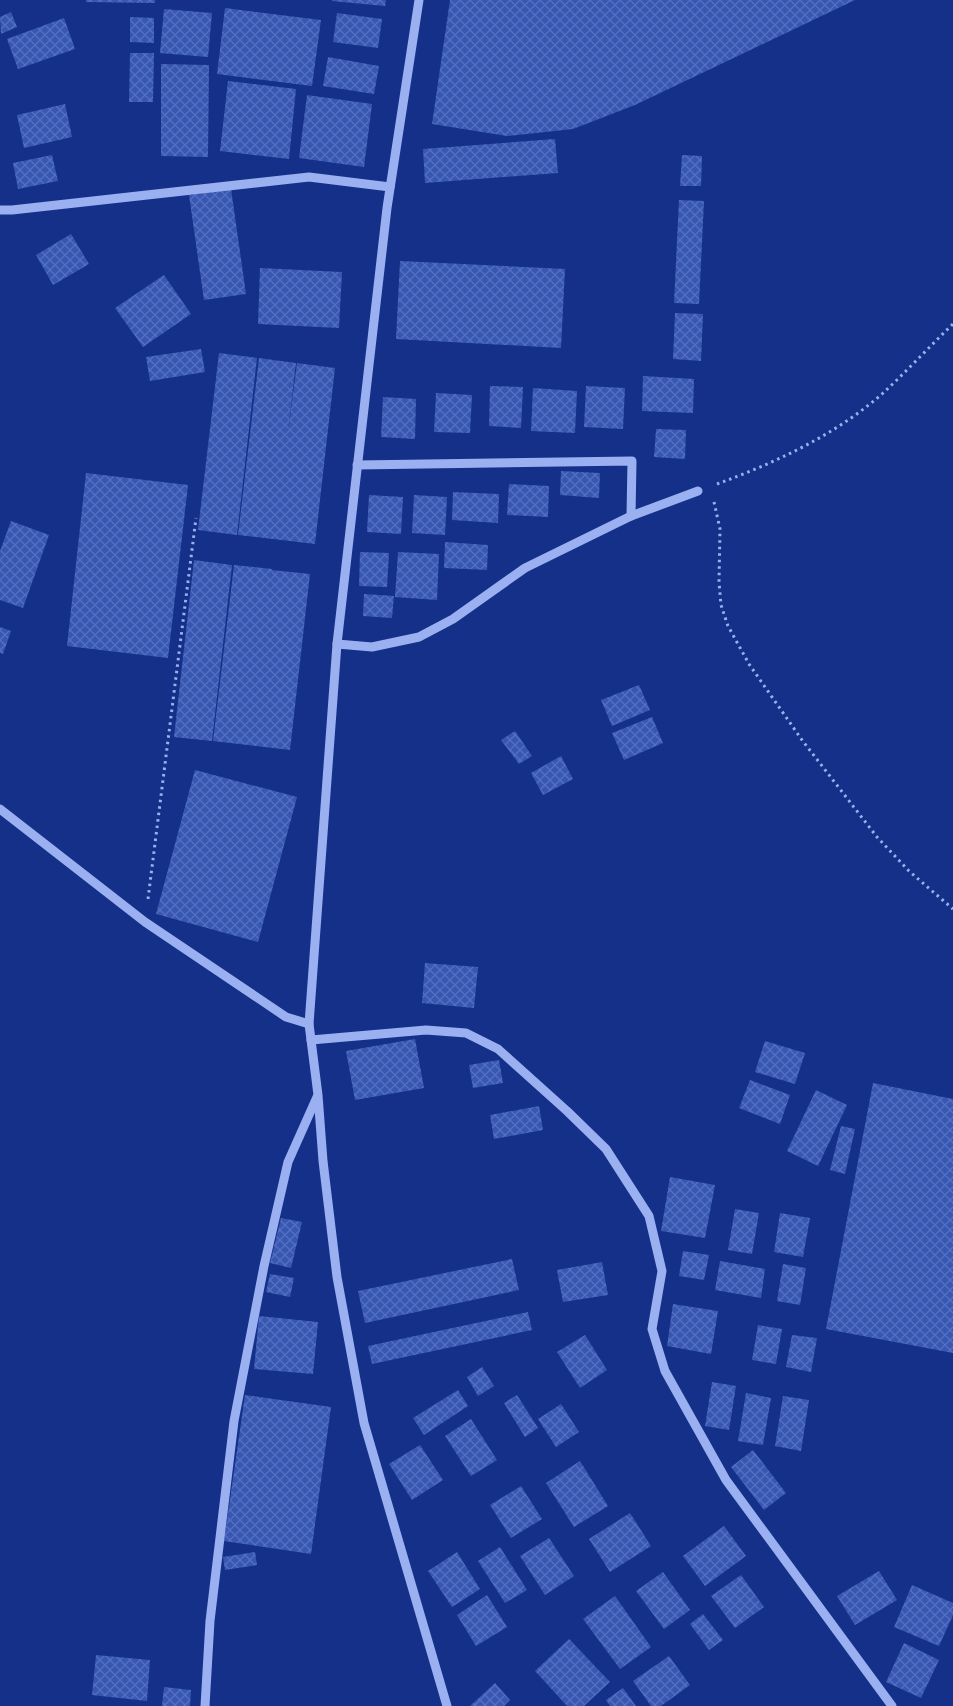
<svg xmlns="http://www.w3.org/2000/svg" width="953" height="1706" font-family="'Source Sans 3',sans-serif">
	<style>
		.building { fill: url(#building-cross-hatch) }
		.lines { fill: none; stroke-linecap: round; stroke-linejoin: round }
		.path { stroke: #9ab0f0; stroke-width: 3; stroke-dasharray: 2.5 4; stroke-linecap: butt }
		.minor { stroke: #9ab0f0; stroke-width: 9 }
	</style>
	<defs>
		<pattern id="building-cross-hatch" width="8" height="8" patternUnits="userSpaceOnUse" patternTransform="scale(1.25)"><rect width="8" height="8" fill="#3757b2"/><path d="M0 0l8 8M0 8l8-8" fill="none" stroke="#5570be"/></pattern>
	</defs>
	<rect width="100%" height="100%" fill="#143089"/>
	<g class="building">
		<path d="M86,0H155V3L86,2Z"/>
		<path d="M332,0H386L385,6L332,1Z"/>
		<path d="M450,0H855L635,105L573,129L507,136L432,124Z"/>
		<path d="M225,8L321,20L312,86L217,74Z"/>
		<path d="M164,9L212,13L208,57L160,53Z"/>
		<path d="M11,12L17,27L1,34L0,17Z"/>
		<path d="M337,13L382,19L378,48L333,42Z"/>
		<path d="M130,17L154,18V43L130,42Z"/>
		<path d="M64,18L75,49L18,69L7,39Z"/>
		<path d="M130,53H154L153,102H129Z"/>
		<path d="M328,57L379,66L374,94L323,86Z"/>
		<path d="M161,64L209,65L208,157L161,156Z"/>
		<path d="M228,81L296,89L289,159L220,151Z"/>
		<path d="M307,95L372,104L364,167L299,158Z"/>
		<path d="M65,104L72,137L24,148L17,115Z"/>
		<path d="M555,139L558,173L425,183L423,149Z"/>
		<path d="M52,155L58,181L18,189L13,163Z"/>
		<path d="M682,155L702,156L701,186H680Z"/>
		<path d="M231,189L246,294L204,300L189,195Z"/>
		<path d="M679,200L704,201L699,304L674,303Z"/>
		<path d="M71,234L89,264L53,285L36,255Z"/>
		<path d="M400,261L565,269L561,348L396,339Z"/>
		<path d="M260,268L342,272L339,328L258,324Z"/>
		<path d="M164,275L191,314L143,347L115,308Z"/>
		<path d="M675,313L703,314L701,361L673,359Z"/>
		<path d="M201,349L205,372L150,381L146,357Z"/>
		<path d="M219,353L257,358L237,535L198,530Z"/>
		<path d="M259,358L296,363L288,432L297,363L335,368L315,544L238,535Z"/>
		<path d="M643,376L694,379L693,413L642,411Z"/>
		<path d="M490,386L523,387L521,428L489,426Z"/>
		<path d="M586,386L625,388L623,429L584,427Z"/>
		<path d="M533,388L577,391L575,433L531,431Z"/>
		<path d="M436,393L472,395L470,433L434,432Z"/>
		<path d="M383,397L416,399L415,439L381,437Z"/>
		<path d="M656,429L686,430L685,459L654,457Z"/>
		<path d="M561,471L600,473L599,498L560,495Z"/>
		<path d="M86,473L188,485L168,658L67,646Z"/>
		<path d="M509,484L549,486L548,517L507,515Z"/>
		<path d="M453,492L499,494L498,523L452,520Z"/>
		<path d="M369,495L403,497L401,534L367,532Z"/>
		<path d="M414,495L447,497L445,535L412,533Z"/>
		<path d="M11,521L49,535L23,608L0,600V551Z"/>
		<path d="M445,542L488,545L487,570L444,568Z"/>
		<path d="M360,552L389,553L387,587L359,586Z"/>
		<path d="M398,552L439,554L437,600L395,597Z"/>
		<path d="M194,560L232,565L212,741L174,737Z"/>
		<path d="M234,565L272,569L268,609L272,570L310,574L290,750L213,741Z"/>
		<path d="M364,594L394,596L392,618L363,616Z"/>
		<path d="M0,627L11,631L3,654L0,653Z"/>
		<path d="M639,685L650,710L612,726L601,700Z"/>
		<path d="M652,717L663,743L624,760L612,733Z"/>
		<path d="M515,731L532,756L519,764L501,740Z"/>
		<path d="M561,756L573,779L543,795L531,773Z"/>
		<path d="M195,770L297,797L258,942L156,914Z"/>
		<path d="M425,963L478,967L474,1008L422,1003Z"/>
		<path d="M415,1039L424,1088L355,1100L346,1051Z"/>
		<path d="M765,1041L805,1053L795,1084L755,1072Z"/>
		<path d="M499,1060L503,1083L473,1088L469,1065Z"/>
		<path d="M750,1080L790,1095L780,1124L739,1108Z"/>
		<path d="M873,1083L953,1099V1353L826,1329Z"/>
		<path d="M816,1090L847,1105L818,1166L787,1151Z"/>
		<path d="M539,1106L543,1130L494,1139L490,1115Z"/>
		<path d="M841,1126L855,1129L845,1174L830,1170Z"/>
		<path d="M670,1177L715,1185L705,1238L661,1231Z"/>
		<path d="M735,1209L759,1213L752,1254L728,1250Z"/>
		<path d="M780,1213L810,1218L803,1257L774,1252Z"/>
		<path d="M281,1218L302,1222L291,1268L270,1263Z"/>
		<path d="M683,1251L709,1255L704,1280L679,1276Z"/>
		<path d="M512,1259L519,1290L365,1323L358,1291Z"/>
		<path d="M720,1261L765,1269L761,1298L715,1290Z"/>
		<path d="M602,1262L608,1295L563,1302L557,1270Z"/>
		<path d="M783,1264L806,1268L800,1305L777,1301Z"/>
		<path d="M270,1274L294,1278L290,1297L266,1292Z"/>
		<path d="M673,1304L718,1311L711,1354L667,1346Z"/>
		<path d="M528,1312L532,1330L372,1364L368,1346Z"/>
		<path d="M259,1316L318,1322L313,1374L254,1369Z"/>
		<path d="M758,1325L782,1329L776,1364L752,1360Z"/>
		<path d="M585,1335L607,1370L580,1388L557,1352Z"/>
		<path d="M792,1335L817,1338L811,1372L786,1367Z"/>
		<path d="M482,1367L494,1386L478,1396L467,1377Z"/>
		<path d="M712,1382L736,1386L729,1430L705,1426Z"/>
		<path d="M458,1390L468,1406L424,1435L413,1418Z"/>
		<path d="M746,1393L771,1398L763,1445L738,1441Z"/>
		<path d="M245,1395L331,1407L311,1554L224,1541Z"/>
		<path d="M517,1395L538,1428L525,1437L504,1403Z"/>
		<path d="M783,1396L809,1400L801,1451L775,1446Z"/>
		<path d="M561,1404L579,1432L556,1447L538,1419Z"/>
		<path d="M471,1419L497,1460L471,1476L445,1436Z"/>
		<path d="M420,1445L443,1480L412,1500L389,1464Z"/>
		<path d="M753,1450L786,1493L764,1510L731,1467Z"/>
		<path d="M580,1461L608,1506L574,1527L546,1483Z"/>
		<path d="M521,1486L542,1519L511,1538L490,1505Z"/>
		<path d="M630,1513L651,1546L610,1572L589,1539Z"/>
		<path d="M724,1526L746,1556L705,1586L683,1556Z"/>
		<path d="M549,1538L574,1576L545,1595L520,1556Z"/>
		<path d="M500,1547L527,1590L505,1603L478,1561Z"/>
		<path d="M255,1552L257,1565L225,1570L223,1557Z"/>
		<path d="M457,1552L480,1589L452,1607L428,1571Z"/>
		<path d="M879,1571L897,1600L855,1625L837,1596Z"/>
		<path d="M663,1572L690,1610L664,1629L636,1591Z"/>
		<path d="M741,1575L764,1607L735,1628L711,1596Z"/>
		<path d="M912,1585L953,1603V1615L939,1646L894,1627Z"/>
		<path d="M487,1595L507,1627L476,1646L457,1615Z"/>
		<path d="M615,1596L651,1647L620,1669L583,1619Z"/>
		<path d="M703,1614L723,1640L709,1650L690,1624Z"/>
		<path d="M569,1639L610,1682L584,1706H567L535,1671Z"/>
		<path d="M904,1643L939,1660L921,1698L886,1682Z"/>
		<path d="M96,1655L150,1660L147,1701L92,1695Z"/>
		<path d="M669,1656L690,1685L661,1706H651L633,1681Z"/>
		<path d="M495,1683L510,1700L504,1706H470Z"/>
		<path d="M164,1687L191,1690L190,1706H162Z"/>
		<path d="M623,1688L636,1706H610L606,1700Z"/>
	</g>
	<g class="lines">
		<g class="path">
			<path d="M717,484C775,463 835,435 882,394C906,372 929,347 953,324"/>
			<path d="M714,502L720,529L719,582L721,605L728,626L749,664L802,740L877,837L909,871L953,909"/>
			<path d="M148,899L196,518"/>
		</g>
		<g class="minor">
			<path d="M419,0L387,208L337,644L309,1024L318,1095L323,1161L337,1277L364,1423L447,1706"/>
			<path d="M0,210H12L309,177L390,187"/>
			<path d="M357,465L632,461L631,516"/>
			<path d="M337,644L372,647L419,637L453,619L525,568L631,516L698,491"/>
			<path d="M0,809L145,922L286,1017L309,1024"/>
			<path d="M311,1040L426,1030L466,1033L498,1049L567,1111L606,1149L649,1216L662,1271L652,1329L665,1371L726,1480L892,1706"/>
			<path d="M205,1706L210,1621L234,1421L264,1266L288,1162L317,1097"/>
		</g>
	</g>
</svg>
